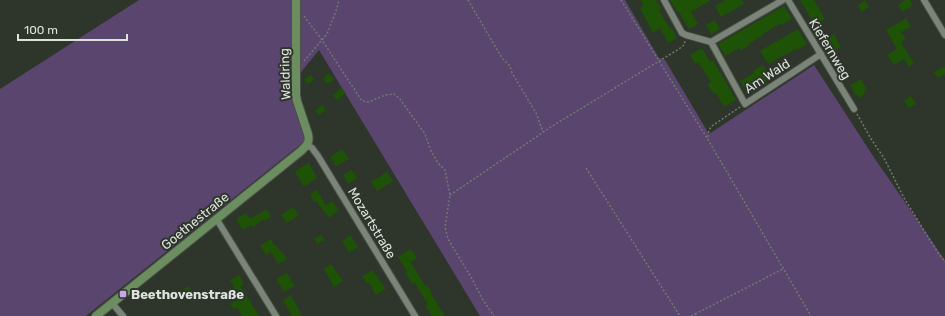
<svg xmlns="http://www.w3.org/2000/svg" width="945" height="316" font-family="Rubik,sans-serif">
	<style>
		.green { fill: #59456e }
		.building { fill: #1d5207 }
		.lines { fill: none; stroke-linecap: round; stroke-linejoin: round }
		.street-casing { stroke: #4a5048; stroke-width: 8 }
		.secondary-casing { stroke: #4a5048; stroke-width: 10 }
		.path { stroke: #727970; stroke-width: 1.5; stroke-dasharray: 2 2; stroke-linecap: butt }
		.street { stroke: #7b8479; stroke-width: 6 }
		.secondary { stroke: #6b8d60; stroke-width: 8 }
		.poi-dot { fill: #c9a5ee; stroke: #2e352b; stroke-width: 1.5 }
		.labels { text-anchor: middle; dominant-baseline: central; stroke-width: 4; stroke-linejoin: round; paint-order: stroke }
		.street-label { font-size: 13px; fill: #dde2dc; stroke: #2e352b }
		.poi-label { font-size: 13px; font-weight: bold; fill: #dde2dc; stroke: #2e352b; text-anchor: start }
	</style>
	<rect width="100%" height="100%" fill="#2e352b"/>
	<path class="green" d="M139,0H625L659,58L665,60L709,134L814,65L875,159L945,260V316H480L319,50L302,71L291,89L294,106L306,140L86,316H0V89Z"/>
	<g class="building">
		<path d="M640,0H656L661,9L659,10L670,29L672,28L677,38L668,43L660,28L653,33L640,8L644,5Z"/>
		<path d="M670,0H711L691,12L698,24L689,29L679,12L678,13Z"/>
		<path d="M725,0H742L744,4L721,17L715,6Z"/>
		<path d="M800,0H814L825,19L821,22L822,26L817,29Z"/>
		<path d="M865,0L869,7L861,12L858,5Z"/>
		<path d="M905,0H910L913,6L902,12L898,5Z"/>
		<path d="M784,6L792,19L782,25L781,23L763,34V35L749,44L750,45L740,51L739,48L725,56L718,44Z"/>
		<path d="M906,18L911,27L901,32L906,39L901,42L914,63L909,67L904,59L894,65L887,55L897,49L886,30Z"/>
		<path d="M715,20L720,29L711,34L706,25Z"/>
		<path d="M798,29L807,44L797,50L796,49L768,64L760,51Z"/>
		<path d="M834,34L841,47L830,54L822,41Z"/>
		<path d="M702,48L710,62L713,60L736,100L724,107L716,93L714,94L707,84L711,82L698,62L695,64L690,55Z"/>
		<path d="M763,65L770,79L757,87L758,89L748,95L740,81L754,73L753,71Z"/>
		<path d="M945,66V74L938,78L934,72Z"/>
		<path d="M329,73L334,80L327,84L323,78Z"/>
		<path d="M311,75L314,80L307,84L304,79Z"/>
		<path d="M861,79L867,90L864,92L865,94L859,98L857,95L856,96L850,85Z"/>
		<path d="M341,88L346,93L337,100L333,95Z"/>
		<path d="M911,96L916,104L908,108L904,100Z"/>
		<path d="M322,105L326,110L319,115L315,111Z"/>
		<path d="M342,149L349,159L336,166L330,157Z"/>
		<path d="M309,163L317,178L305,186L304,185L303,186L295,171Z"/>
		<path d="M352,170L357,178L348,184L343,175Z"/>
		<path d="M387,172L393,181L377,191L371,182Z"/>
		<path d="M317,190L326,205L332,201L339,210L329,218L316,201L314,202L310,194Z"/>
		<path d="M293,207L299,215L287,223L281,215Z"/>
		<path d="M267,209L271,217L264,221L263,220L252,227L251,225L243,230L236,219L246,213L249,218L251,217L252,218Z"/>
		<path d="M321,235L325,240L317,244L314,239Z"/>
		<path d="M350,235L358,247L349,253L342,241Z"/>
		<path d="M271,239L275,246L276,245L281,252L282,251L287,259L278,264L271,252L266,255L260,245Z"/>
		<path d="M411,249L417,258L411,262L425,286L427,285L432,293L431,294L445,316H432L425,306L428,305L415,283L412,284L405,272L407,271L398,257Z"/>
		<path d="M331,264L343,281L334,287L324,269Z"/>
		<path d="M373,270L382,284H383L386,289L376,295L369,283L367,284L362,276Z"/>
		<path d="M287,273L295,286L284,292L276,279Z"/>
		<path d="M239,275L244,284L241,286L259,316H242L237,307L234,309L230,304L240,298L230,280Z"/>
		<path d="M188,286L192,293L187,296L183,289Z"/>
		<path d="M160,290L166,299L160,303L154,295Z"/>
		<path d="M291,295L302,316H292L283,300Z"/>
	</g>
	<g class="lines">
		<g class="street-casing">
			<g id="street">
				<path d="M664,0L682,33L686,35L711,42L745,104L821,54"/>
				<path d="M788,0L854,109"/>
				<path d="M924,0L945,35"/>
				<path d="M711,42L783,0"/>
				<path d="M307,145L312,148L318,156L415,316"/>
				<path d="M216,219L219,223L276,316"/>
				<path d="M112,303L123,316"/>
			</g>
		</g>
		<g class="secondary-casing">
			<path id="secondary" d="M96,316L301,151C307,145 310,143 308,134L297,101L296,95V0"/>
		</g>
		<g class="path">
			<path d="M468,0L502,58L510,66L512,73L536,113L543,132"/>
			<path d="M621,0L707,138L811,316"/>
			<path d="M304,16L322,40L362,101L369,102L385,95L394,94L400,99L425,134L431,151L438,163L445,170L450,195L445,227L448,239L471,277L483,300L494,316"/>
			<path d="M304,61L327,34L336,11L339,0"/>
			<path d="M857,114L871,139L884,158L904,198L938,253L945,262"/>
			<path d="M708,137L709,130L712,126L740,107"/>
			<path d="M586,168L680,316"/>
			<path d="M450,195L554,125L679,49L684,45L685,41"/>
			<path d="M695,314L783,269"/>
			<path d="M691,316L695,314L697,316"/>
		</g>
		<use href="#street" class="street"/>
		<use href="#secondary" class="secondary"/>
	</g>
	<rect class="poi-dot" x="119" y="290" width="8" height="8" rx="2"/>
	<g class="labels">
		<g class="street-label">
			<text transform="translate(830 49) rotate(59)">Kiefernweg</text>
			<text transform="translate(285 74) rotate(-92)">Waldring</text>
			<text transform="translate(767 76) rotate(-33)">Am Wald</text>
			<text transform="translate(195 221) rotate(-39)">Goethestraße</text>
			<text transform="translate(372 223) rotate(59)">Mozartstraße</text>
		</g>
		<g class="poi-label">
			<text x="131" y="294">Beethovenstraße</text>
		</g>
	</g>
	<path d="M18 34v6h109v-6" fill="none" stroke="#dde2dc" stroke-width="2"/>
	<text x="24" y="34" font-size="12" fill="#dde2dc" stroke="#2e352b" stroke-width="3" paint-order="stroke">100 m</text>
</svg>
